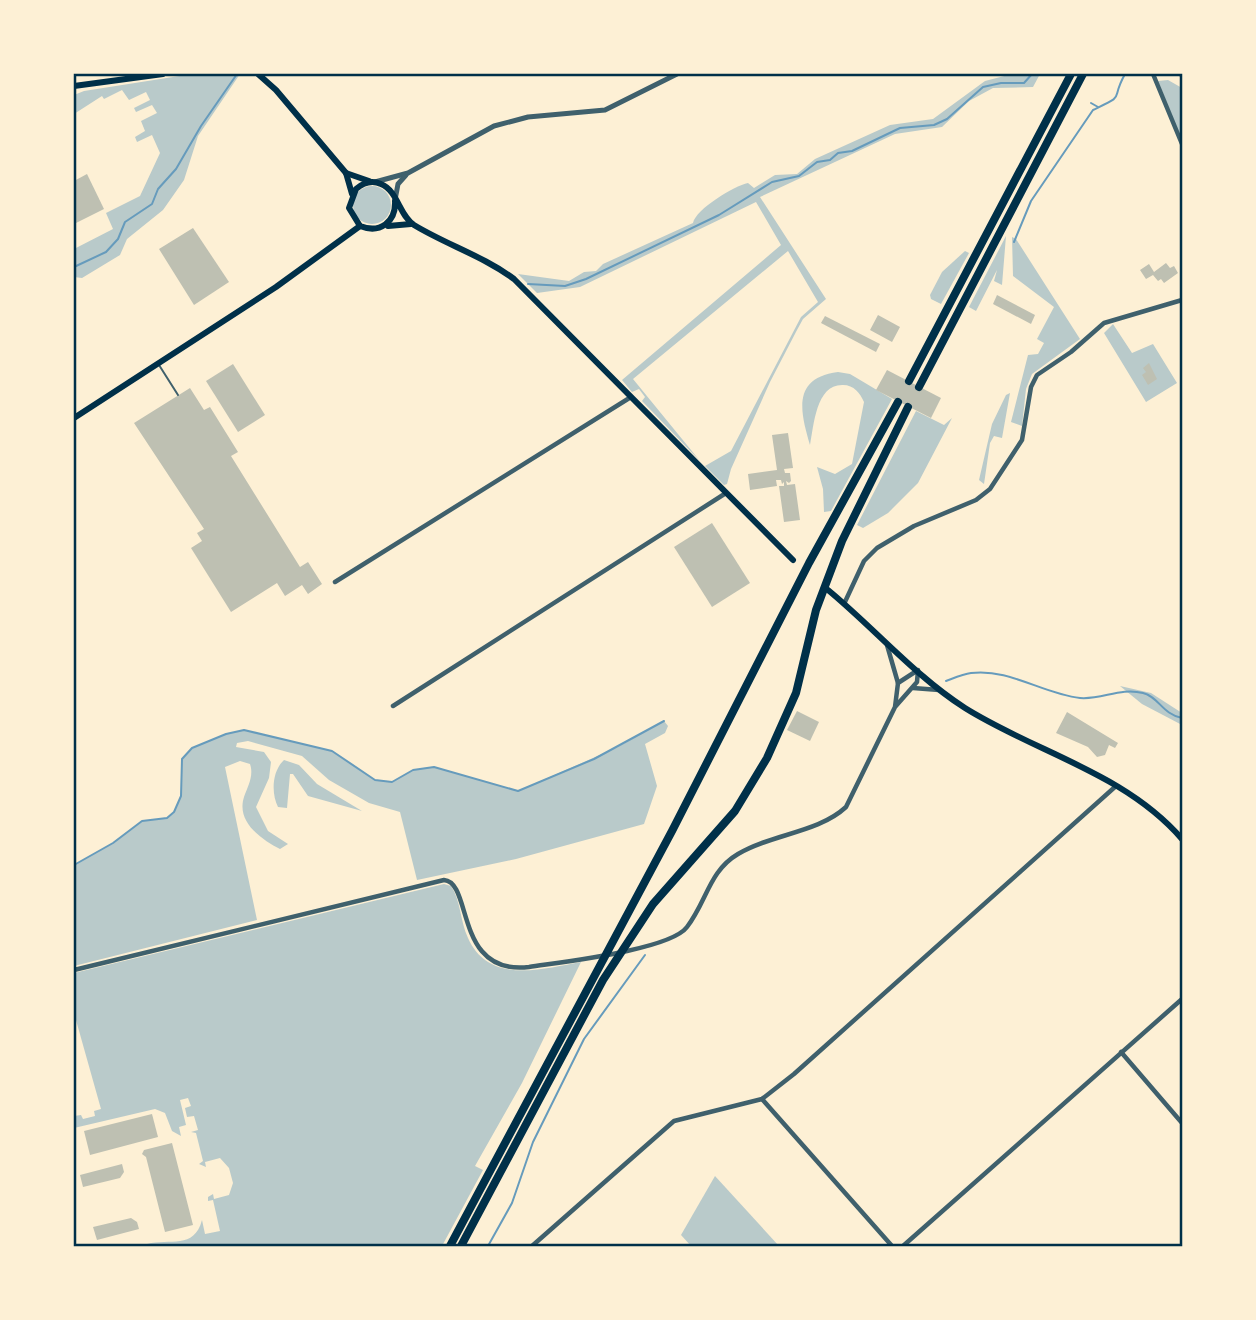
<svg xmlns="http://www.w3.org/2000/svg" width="1256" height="1320" font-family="'Work Sans',sans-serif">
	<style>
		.green { fill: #b9caca }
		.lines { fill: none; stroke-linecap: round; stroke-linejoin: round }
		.stream { stroke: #669bbc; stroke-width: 2 }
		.building { fill: #bec0b2 }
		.service { stroke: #3f606c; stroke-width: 2 }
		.minor { stroke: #3f606c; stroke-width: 4.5 }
		.tertiary { stroke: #3f606c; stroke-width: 5 }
		.secondary { stroke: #003049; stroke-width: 6 }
		.motorway { stroke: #003049; stroke-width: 8 }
		.neatline { fill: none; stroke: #003049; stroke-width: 2.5 }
	</style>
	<rect width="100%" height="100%" fill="#fdf0d5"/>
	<g class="green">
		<path d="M192,74H240L198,136L184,180L163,210L127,239L120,255L82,278L74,277V249L113,229L106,213L140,196L160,153L152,135L137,142L135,137L145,131L141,121L157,113L152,105L136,112L134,108L150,100L146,92L129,100L122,90L104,99L102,96L74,114V95L84,91Z"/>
		<path d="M1012,74H1040L1033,87L993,88L969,101L942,127L895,134L760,197L826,299L803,319L797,330L770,382L731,469L727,484L724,485L705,466L731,451L801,317L818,302L788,251L633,379L700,461L642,401L645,397L639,389L632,392L622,380L781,245L756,202L580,287L537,293L518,274L569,281L584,272L596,271L603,264L693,223C696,209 734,186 748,183L754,188L775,175L797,174L815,159L890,125L933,119L985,81Z"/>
		<path d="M1168,80L1182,88V140L1158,81Z"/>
		<circle cx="372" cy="205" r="19"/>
		<path d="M1006,236L1002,285L994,281L997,270L976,311L969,307Z"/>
		<path d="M1012,237L1016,239L1080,339L1032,374L1026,389L1022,426L1011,422L1028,355L1038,354L1044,343L1037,339L1054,307L1013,276Z"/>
		<path d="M965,251L969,253L941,304L931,299L930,295L942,272Z"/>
		<path d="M1113,324L1132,353L1153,344L1177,383L1146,402L1104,333Z"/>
		<path d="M838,372L850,374L892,399L831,511L824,512L823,489L817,467L835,474L852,464L864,402C860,393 854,385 843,385C816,384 814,425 810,445C800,411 792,378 838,372Z"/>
		<path d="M1010,393L1002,438L994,436L990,443L984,484L979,480L992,424L1006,395Z"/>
		<path d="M916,411L944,425L952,418L918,483L888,513L863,528L857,525Z"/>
		<path d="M1120,686L1151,693L1182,713V725L1142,704Z"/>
		<path d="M664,721L668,726L665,733L645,744L657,786L644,824L516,859L417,880L400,812L369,803L329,780L302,756L248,741L237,743L236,747L264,752L271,762L269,778L256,807L268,831L288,844L280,849C261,839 236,822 244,797C248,786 254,776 250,764L240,761L225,767L257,920L74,966V865L113,843L142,821L167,818L174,813L181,796L182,759L192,748L226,734L244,730L332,751L375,780L392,782L413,770L434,767L518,791L618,747Z"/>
		<path d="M284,760L299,765L317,784L362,811L308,796L293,774H290L287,808L278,807C271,793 272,771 284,760Z"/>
		<path d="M444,884L451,886C461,901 460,921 468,938C489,985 542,969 581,962L522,1083L475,1166L483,1170L442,1246H148L147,1244C170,1238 194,1250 202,1220L205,1234L220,1231L213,1200L208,1201V1197L213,1194L214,1199L229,1195L233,1183L229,1168L220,1158L205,1162L206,1167L199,1164L203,1161L196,1133L191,1132L198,1130L194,1116L187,1117L185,1108L191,1106L188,1098L180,1100L186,1125L179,1127L181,1136L172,1131L165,1113L155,1109L74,1128V1116L81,1115L83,1119L95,1116L94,1111L101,1109L74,1013V973Z"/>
		<path d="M715,1176L779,1246H691L681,1235Z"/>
	</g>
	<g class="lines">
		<g class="stream">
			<path d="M1038,74H1039"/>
			<path d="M1178,74L1182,77"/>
			<path d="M1091,103L1098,107"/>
			<path d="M1014,242L1031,201L1093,110C1128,93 1109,103 1125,74"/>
			<path d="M74,267L106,252L118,239L125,222L152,204L158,189L176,169L201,126L237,74"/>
			<path d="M528,284L565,286L586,279L719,215L772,182L799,176L817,162L830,160L838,153L852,151L900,128L934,125L947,119L983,87L1001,83H1024L1032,74"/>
			<path d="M946,681C954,678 963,674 971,673C1009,668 1043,694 1080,698C1102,700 1120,687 1143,693C1159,697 1162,714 1182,718"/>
			<path d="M74,865L113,843L142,821L167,818L174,812L181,796L182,759L192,748L226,734L244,730L332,751L375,780L392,782L413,770L434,767L518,791L594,759L664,721"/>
			<path d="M488,1246L512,1203L533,1142L584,1039L645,955"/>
		</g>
	</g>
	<g class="building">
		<path d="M87,174L104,209L74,224V181Z"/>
		<path d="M193,228L229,282L194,305L159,249Z"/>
		<path d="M1166,263L1170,268L1174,266L1178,273L1164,283L1161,279L1158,281L1153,275L1146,279L1140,270L1149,264L1154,272Z"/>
		<path d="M997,295L1035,315L1031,324L993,304Z"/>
		<path d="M878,315L900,327L892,342L870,330Z"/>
		<path d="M825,316L880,344L876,352L821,323Z"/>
		<path d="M1149,363L1157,379L1148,385L1142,375L1146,372L1143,368Z"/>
		<path d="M233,364L265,415L238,432L206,381Z"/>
		<path d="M887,370L941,398L931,418L876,390Z"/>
		<path d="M190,388L204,410L210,407L238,452L231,456L300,567L308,562L322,584L308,594L302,585L285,596L277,583L231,612L191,548L202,541L197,533L204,529L134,423Z"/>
		<path d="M788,433L793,468L784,469L785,473H790L791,481L789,483L786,481L787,485L795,484L800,520L784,522L779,486H784V482L782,484L781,480H776L777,486L750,490L748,474L777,470L772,435Z"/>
		<path d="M712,523L750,583L712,607L674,547Z"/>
		<path d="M797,711L819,722L810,741L787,730Z"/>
		<path d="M1067,712L1118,743L1115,748L1109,745L1105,755L1097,757L1088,747L1056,733Z"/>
		<path d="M152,1114L158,1137L90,1155L84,1131Z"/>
		<path d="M172,1143L193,1225L165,1232L146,1157L142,1154L144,1150Z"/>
		<path d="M122,1164L124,1172L120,1178L83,1187L80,1175Z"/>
		<path d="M131,1218L137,1222L139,1229L97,1240L93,1227Z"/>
	</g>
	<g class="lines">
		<path class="service" d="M159,365L178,395"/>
		<g class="minor">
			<path d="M1153,74L1182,144"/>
			<path d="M335,582L631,397"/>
			<path d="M844,604L864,561L877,548L914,526L976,500L990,489L1022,440L1031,387L1037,375L1071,352L1104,323L1182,300"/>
			<path d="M887,645L898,683"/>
			<path d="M913,688L939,690"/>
			<path d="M393,706L726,493"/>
			<path d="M74,970L444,880C473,882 454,976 529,967C561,962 670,950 687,927C707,901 709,871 738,854C771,834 818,833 846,807L895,707L917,682L918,670L898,683L895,707"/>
			<path d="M1121,1052L1182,1123"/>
			<path d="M762,1099L892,1246"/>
			<path d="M532,1246L674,1121L762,1099L794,1074L1116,786"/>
			<path d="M903,1246L1182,999"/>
		</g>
		<g class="tertiary">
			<path d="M375,182L408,173L494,126L528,117L605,110L677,74"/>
			<path d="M395,200L398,184L406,175"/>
		</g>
		<g class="secondary">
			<path d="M258,74L276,90L346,173L352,194"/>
			<path d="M74,86L163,74"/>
			<path d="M346,173L369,181"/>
			<path d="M395,201C396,222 380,234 360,226L349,208L356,189C363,183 372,180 381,184C398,191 399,215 414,225C447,245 483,256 514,279L793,560"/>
			<path d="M388,226L411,224"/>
			<path d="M74,418L276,287L360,226"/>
			<path d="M828,590C874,628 915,676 965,708C1037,753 1125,773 1182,839"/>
		</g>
		<g class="motorway">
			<path d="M909,381L1071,74"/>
			<path d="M919,387L1083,74"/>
			<path d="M450,1246L672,831L809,563L898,402"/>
			<path d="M461,1246L603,980L653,904L735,811L767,758L796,693L816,610L842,541L908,407"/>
		</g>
	</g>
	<rect width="1256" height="1320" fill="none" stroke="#fdf0d5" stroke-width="150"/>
	<rect x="75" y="75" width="1106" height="1170" class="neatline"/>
</svg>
